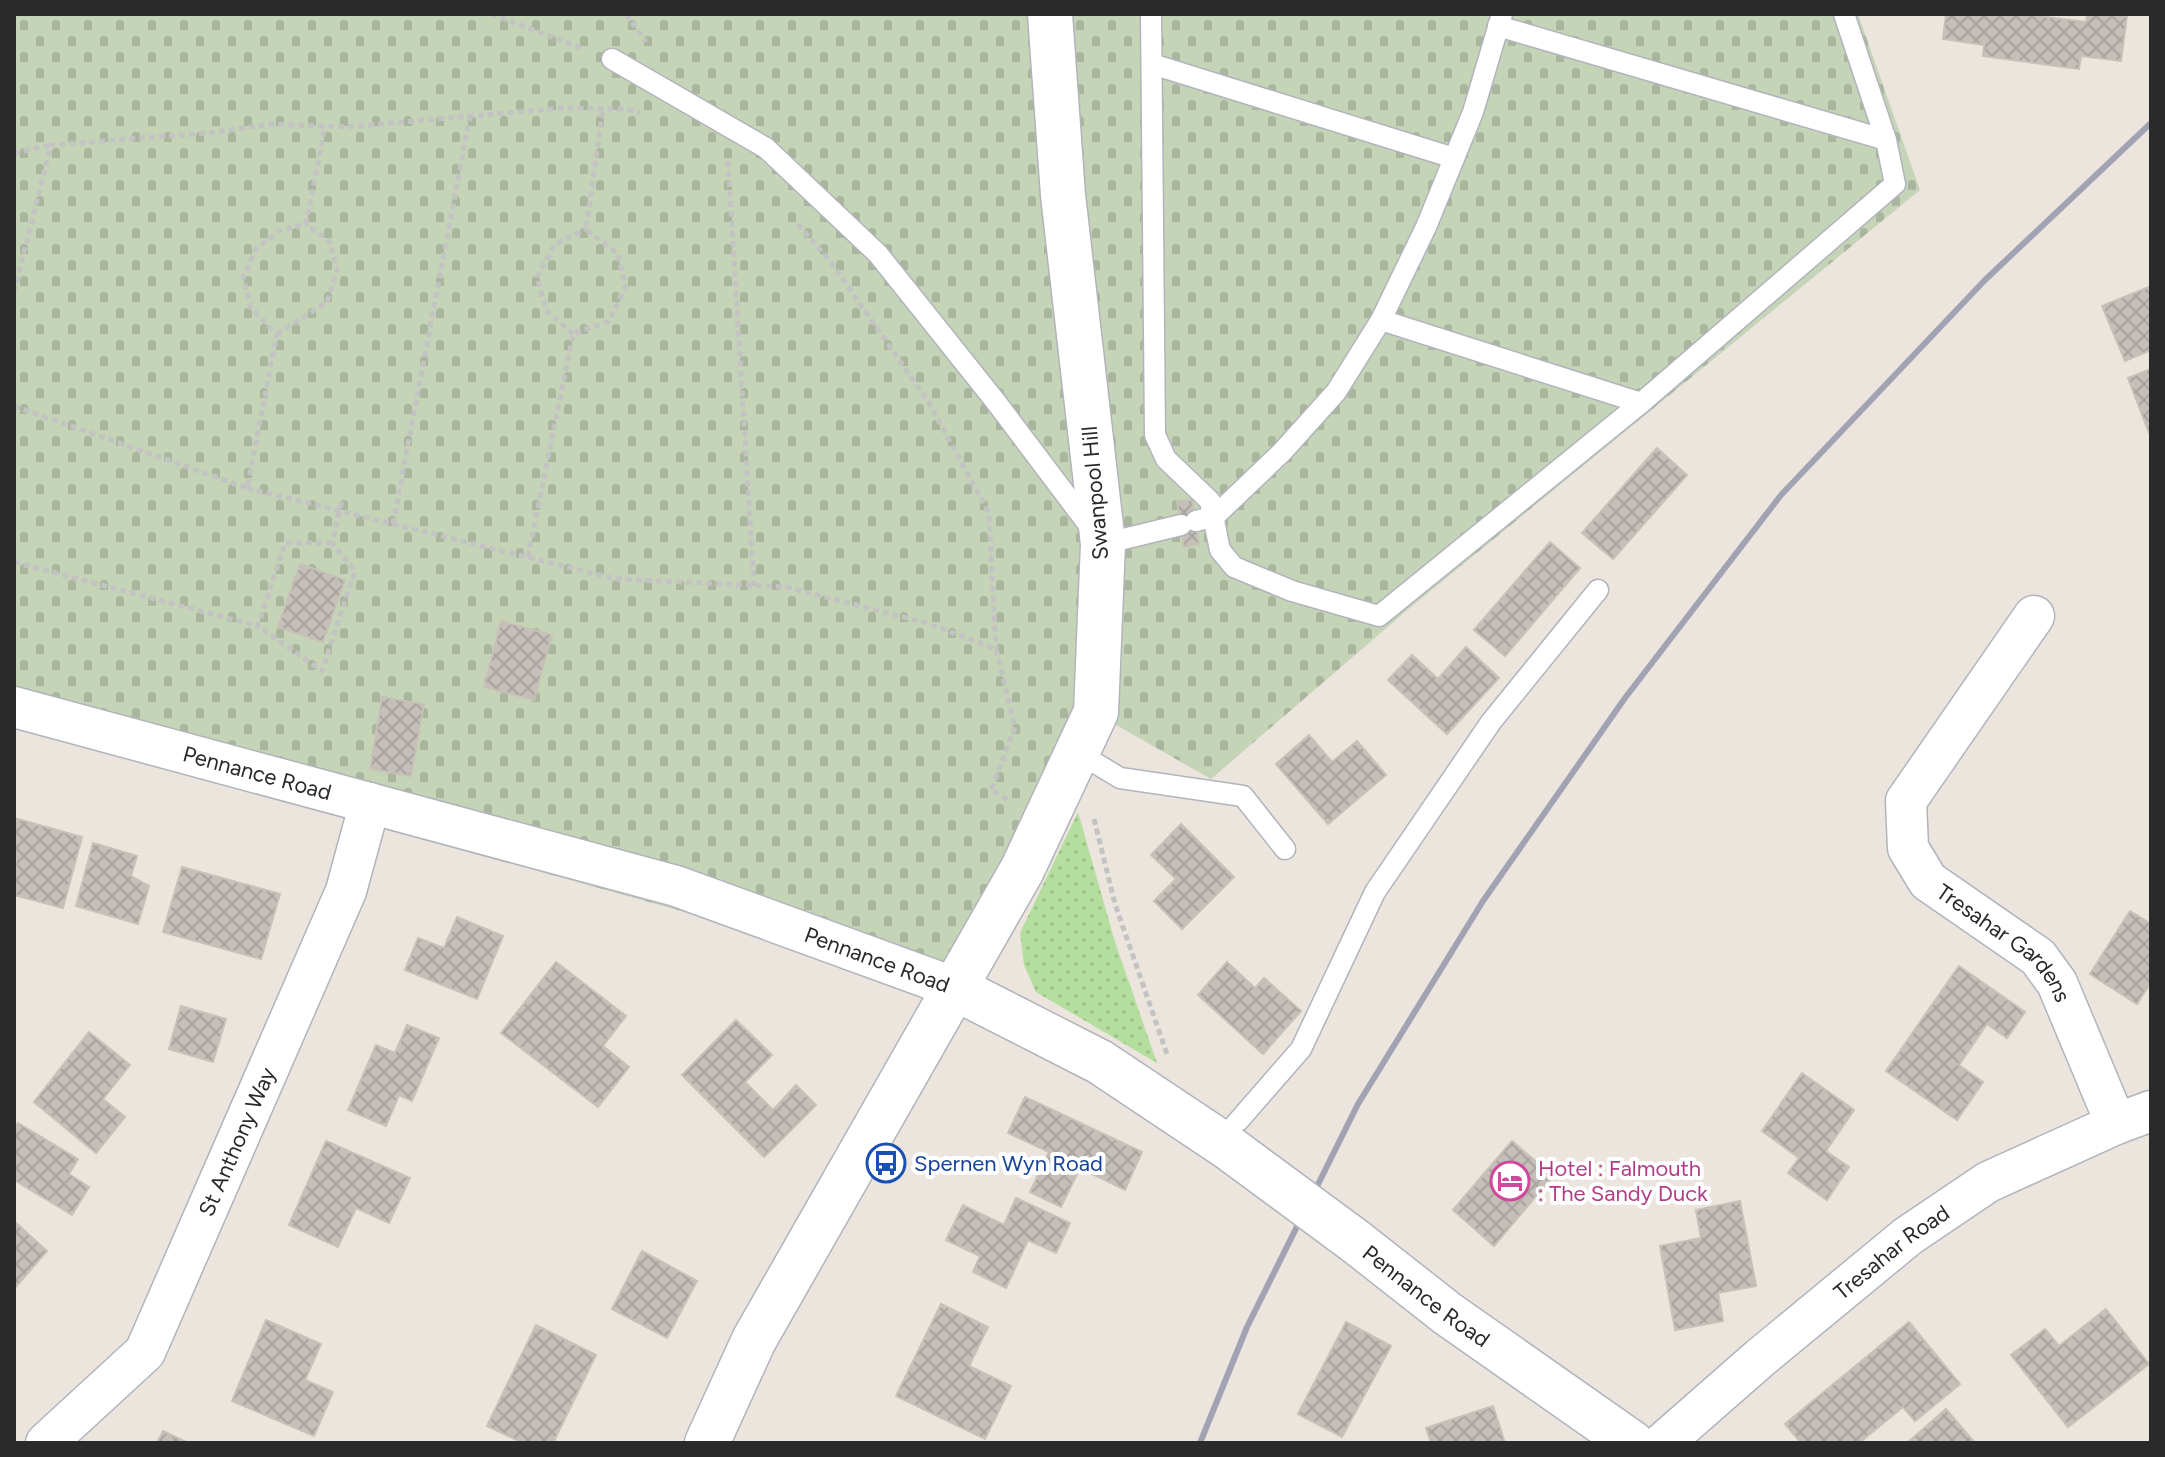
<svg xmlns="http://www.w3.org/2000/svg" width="2165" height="1457" font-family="Figtree,sans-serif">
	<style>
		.grass { fill: url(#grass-dots) }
		.cemetery { fill: url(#cemetery-stones) }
		.building { fill: url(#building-cross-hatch); stroke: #c7c1b7; stroke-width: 2 }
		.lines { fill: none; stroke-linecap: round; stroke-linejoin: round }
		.lane-casing { stroke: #b1b4bd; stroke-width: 23 }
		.street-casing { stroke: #b1b4bd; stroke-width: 43 }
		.secondary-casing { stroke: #b1b4bd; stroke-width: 47 }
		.path { stroke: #c3c3c3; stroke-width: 5; stroke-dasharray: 6 4; stroke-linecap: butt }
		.lane { stroke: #fff; stroke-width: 20 }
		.street { stroke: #fff; stroke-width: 40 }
		.secondary { stroke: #fff; stroke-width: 44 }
		.rail { stroke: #a1a3b3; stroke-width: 6 }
		.secondary-bridge-casing { stroke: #b1b4bd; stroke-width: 47; stroke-linecap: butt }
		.secondary-bridge { stroke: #fff; stroke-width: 44 }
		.labels { text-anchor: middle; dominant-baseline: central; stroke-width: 8; stroke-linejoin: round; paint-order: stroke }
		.street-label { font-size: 22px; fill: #2a2a2a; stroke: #fff }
		.transit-label { font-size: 22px; fill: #164399; stroke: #fff; text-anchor: start }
		.hotel-label { font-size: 22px; fill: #b23c85; stroke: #fff; text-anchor: start }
	</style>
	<defs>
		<pattern id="grass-dots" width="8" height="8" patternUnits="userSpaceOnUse" patternTransform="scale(2)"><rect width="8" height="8" fill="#b4de9e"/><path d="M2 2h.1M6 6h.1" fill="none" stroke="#9bbf88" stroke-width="1.8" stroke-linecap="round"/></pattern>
		<pattern id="cemetery-stones" width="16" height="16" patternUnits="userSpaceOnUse" patternTransform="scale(2)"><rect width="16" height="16" fill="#c5d4b6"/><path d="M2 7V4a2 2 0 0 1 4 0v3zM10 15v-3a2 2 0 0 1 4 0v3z" fill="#a9b69d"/></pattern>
		<pattern id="building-cross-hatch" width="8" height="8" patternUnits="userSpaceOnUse" patternTransform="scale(2)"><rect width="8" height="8" fill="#c4bfb9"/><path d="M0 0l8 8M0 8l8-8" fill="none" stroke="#a9a49f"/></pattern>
	</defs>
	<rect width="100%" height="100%" fill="#ebe5de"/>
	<path class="grass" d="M1078,812L1115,942L1157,1063L1036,992L1024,965L1020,933Z"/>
	<path class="cemetery" d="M14,14H1858L1920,190L1412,606L1211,779L1095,713L953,987L14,725Z"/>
	<g class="building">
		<path d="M1946,14H2023L2086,22L2087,14L2127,16L2121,61L2081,56L2079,69L1983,56L1984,45L1943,39Z"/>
		<path d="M2151,286V350L2125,361L2102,306Z"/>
		<path d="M2151,369V433H2149L2128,378Z"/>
		<path d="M1657,448L1687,475L1613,559L1582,533Z"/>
		<path d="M1192,500L1199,544L1184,547L1177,501Z"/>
		<path d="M1550,542L1580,568L1505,656L1474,630Z"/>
		<path d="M300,564L345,580L323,642L278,627Z"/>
		<path d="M501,621L552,635L534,700L484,687Z"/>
		<path d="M1466,647L1499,678L1447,734L1388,680L1412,655L1438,679Z"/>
		<path d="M382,697L424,704L411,776L370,769Z"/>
		<path d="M1309,735L1332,762L1357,741L1386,775L1328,824L1276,764Z"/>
		<path d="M14,818L82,837L63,908L14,895L16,858L14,857Z"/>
		<path d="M1181,824L1234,877L1182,929L1154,901L1176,879L1151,855Z"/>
		<path d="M93,843L137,856L131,876L149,886L138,924L76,906Z"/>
		<path d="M182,867L280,894L261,959L163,932Z"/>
		<path d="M2130,911L2151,924V982L2137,1004L2090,974Z"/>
		<path d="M457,917L503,936L477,999L405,970L418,938L444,948Z"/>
		<path d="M556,962L626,1016L603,1046L629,1067L598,1107L501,1033Z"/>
		<path d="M1227,962L1255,988L1264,978L1301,1011L1263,1054L1198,995Z"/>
		<path d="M1959,966L2025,1012L2007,1038L1987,1024L1959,1065L1983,1082L1957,1120L1886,1071Z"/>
		<path d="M181,1006L226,1019L213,1062L169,1049Z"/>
		<path d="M736,1020L772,1055L745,1082L773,1110L796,1085L816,1105L764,1157L682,1075Z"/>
		<path d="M407,1025L439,1038L412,1101L399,1095L386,1126L348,1110L376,1045L395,1053Z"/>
		<path d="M89,1032L130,1065L103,1099L125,1117L96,1153L34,1102Z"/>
		<path d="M1802,1073L1854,1110L1826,1151L1849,1167L1827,1200L1788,1173L1799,1158L1762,1131Z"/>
		<path d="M1025,1097L1142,1152L1125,1190L1080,1168L1061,1207L1030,1192L1049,1152L1008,1133Z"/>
		<path d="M18,1123L78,1159L69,1174L89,1187L72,1215L14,1180V1129Z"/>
		<path d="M326,1141L410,1178L389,1223L356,1208L338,1247L289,1225Z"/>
		<path d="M1512,1141L1553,1176L1494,1246L1453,1210Z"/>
		<path d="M1016,1198L1070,1223L1056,1253L1028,1240L1006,1288L973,1272L980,1256L946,1240L963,1205L1004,1225Z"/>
		<path d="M1740,1201L1756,1286L1718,1293L1723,1321L1675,1330L1660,1246L1701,1238L1696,1210Z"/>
		<path d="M14,1221L47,1251L14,1289Z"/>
		<path d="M642,1251L697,1281L667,1338L612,1309Z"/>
		<path d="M941,1304L988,1327L969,1366L1011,1386L985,1439L896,1396Z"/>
		<path d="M2106,1309L2149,1364L2068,1427L2011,1355L2045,1329L2059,1346Z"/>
		<path d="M266,1320L321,1344L305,1380L333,1392L314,1436L232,1401Z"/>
		<path d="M1346,1322L1391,1346L1342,1437L1298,1414Z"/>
		<path d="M1909,1322L1960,1384L1915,1421L1903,1407L1859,1443H1801L1785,1424Z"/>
		<path d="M536,1325L596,1355L553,1443H523L487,1426Z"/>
		<path d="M1493,1406L1505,1443H1431L1426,1428Z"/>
		<path d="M1946,1409L1975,1443H1907Z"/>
		<path d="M163,1431L188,1443H157Z"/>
	</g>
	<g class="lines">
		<g class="lane-casing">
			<g id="lane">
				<path d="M1151,14L1155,435L1166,459L1210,501L1220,550L1234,567L1292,591L1379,616L1641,403"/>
				<path d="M1844,14L1886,140"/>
				<path d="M612,59L766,148L878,254L996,402L1103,544L1181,525"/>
				<path d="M1152,64L1454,158"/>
				<path d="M1381,320L1641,403L1895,184L1886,140L1498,26"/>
				<path d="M1196,521L1215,516L1282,452L1336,392L1381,320L1426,227L1473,112L1502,14"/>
				<path d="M1077,752L1120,778L1243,796L1285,849"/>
				<path d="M1220,1142L1301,1049L1375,892L1491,722L1598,590"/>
			</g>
		</g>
		<g class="street-casing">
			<g id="street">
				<path id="s1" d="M2034,616L1906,801L1908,848L1928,881L2038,957L2057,983L2116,1124"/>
				<path id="s2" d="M14,707L676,886L953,987"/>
				<path id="s3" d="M46,1443L145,1352L346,891L370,803"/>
				<path id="s4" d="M1663,1443L1760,1358L1908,1236L1988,1182L2116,1124L2151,1111"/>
			</g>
		</g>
		<g class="secondary-casing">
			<g id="secondary">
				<path d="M953,987L1100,1062L1229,1148"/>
				<path id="s5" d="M1355,1241L1448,1314L1632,1443"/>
				<path d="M707,1443L754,1340L1022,870L1096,712L1103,544L1063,195L1050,14"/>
			</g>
		</g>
		<g class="path">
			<path d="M491,14L584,49"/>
			<path d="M626,14L646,42"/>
			<path d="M14,153L51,145"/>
			<path d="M728,161L754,586"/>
			<path d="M798,224L833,265L929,403L989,513L996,649"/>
			<path d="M14,292L51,145L209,133L271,124L346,127L563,108L623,109L640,112"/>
			<path d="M277,334L327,302L337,271L330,242L306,224"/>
			<path d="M573,334L546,310L537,277L555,244L586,229"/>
			<path d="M14,406L247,488L277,334L251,308L243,277L256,249L279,231L306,224L325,126"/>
			<path d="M247,488L616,579L786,587L927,623L996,649L1015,727L991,790L1010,801"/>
			<path d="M393,524L470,116"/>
			<path d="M332,543H285L258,626L322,671L355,571L332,543L342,500"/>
			<path d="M528,557L573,334L609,321L625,287L618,254L586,229L603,108"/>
			<path d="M14,562L258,626"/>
			<path d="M1094,819L1115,904L1168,1057"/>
		</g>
		<use href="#lane" class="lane"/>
		<use href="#street" class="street"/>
		<use href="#secondary" class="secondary"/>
		<path class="rail" d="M1200,1443L1247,1327L1358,1104L1483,901L1625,698L1781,495L1985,280L2151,123"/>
		<g class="secondary-bridge-casing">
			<path id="secondary-bridge" d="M1229,1148L1355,1241"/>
		</g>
		<use href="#secondary-bridge" class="secondary-bridge"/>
	</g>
	<defs>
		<g id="bus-ring" transform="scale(2)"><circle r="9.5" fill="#fff" stroke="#1a4fb4" stroke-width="1.5"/><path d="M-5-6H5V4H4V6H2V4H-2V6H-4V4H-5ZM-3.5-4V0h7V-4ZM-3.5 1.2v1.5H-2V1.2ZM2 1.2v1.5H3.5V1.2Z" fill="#1a4fb4"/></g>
		<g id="hotel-ring" transform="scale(2)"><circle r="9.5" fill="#fff" stroke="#d1479c" stroke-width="1.5"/><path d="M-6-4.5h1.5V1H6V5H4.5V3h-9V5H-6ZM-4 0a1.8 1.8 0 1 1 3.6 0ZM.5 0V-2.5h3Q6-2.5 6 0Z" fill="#d1479c"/></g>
	</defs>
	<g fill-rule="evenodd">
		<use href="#bus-ring" x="886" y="1163"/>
		<use href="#hotel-ring" x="1510" y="1181"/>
	</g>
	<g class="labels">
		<g class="street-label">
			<text transform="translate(1095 493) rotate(-95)">Swanpool Hill</text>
			<text stroke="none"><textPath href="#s2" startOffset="252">Pennance Road</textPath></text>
			<text stroke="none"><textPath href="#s1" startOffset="410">Tresahar Gardens</textPath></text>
			<text stroke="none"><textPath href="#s2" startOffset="900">Pennance Road</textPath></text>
			<text stroke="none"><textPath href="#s3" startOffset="364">St Anthony Way</textPath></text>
			<text stroke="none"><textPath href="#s4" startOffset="298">Tresahar Road</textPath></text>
			<text stroke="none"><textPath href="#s5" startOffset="90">Pennance Road</textPath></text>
		</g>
		<g class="transit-label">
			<text x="914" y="1163">Spernen Wyn Road</text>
		</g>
		<g class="hotel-label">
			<text x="1538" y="1168">Hotel : Falmouth<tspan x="1538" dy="25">: The Sandy Duck</tspan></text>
		</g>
	</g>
	<rect width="2165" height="1457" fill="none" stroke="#2a2a2a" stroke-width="32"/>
</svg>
